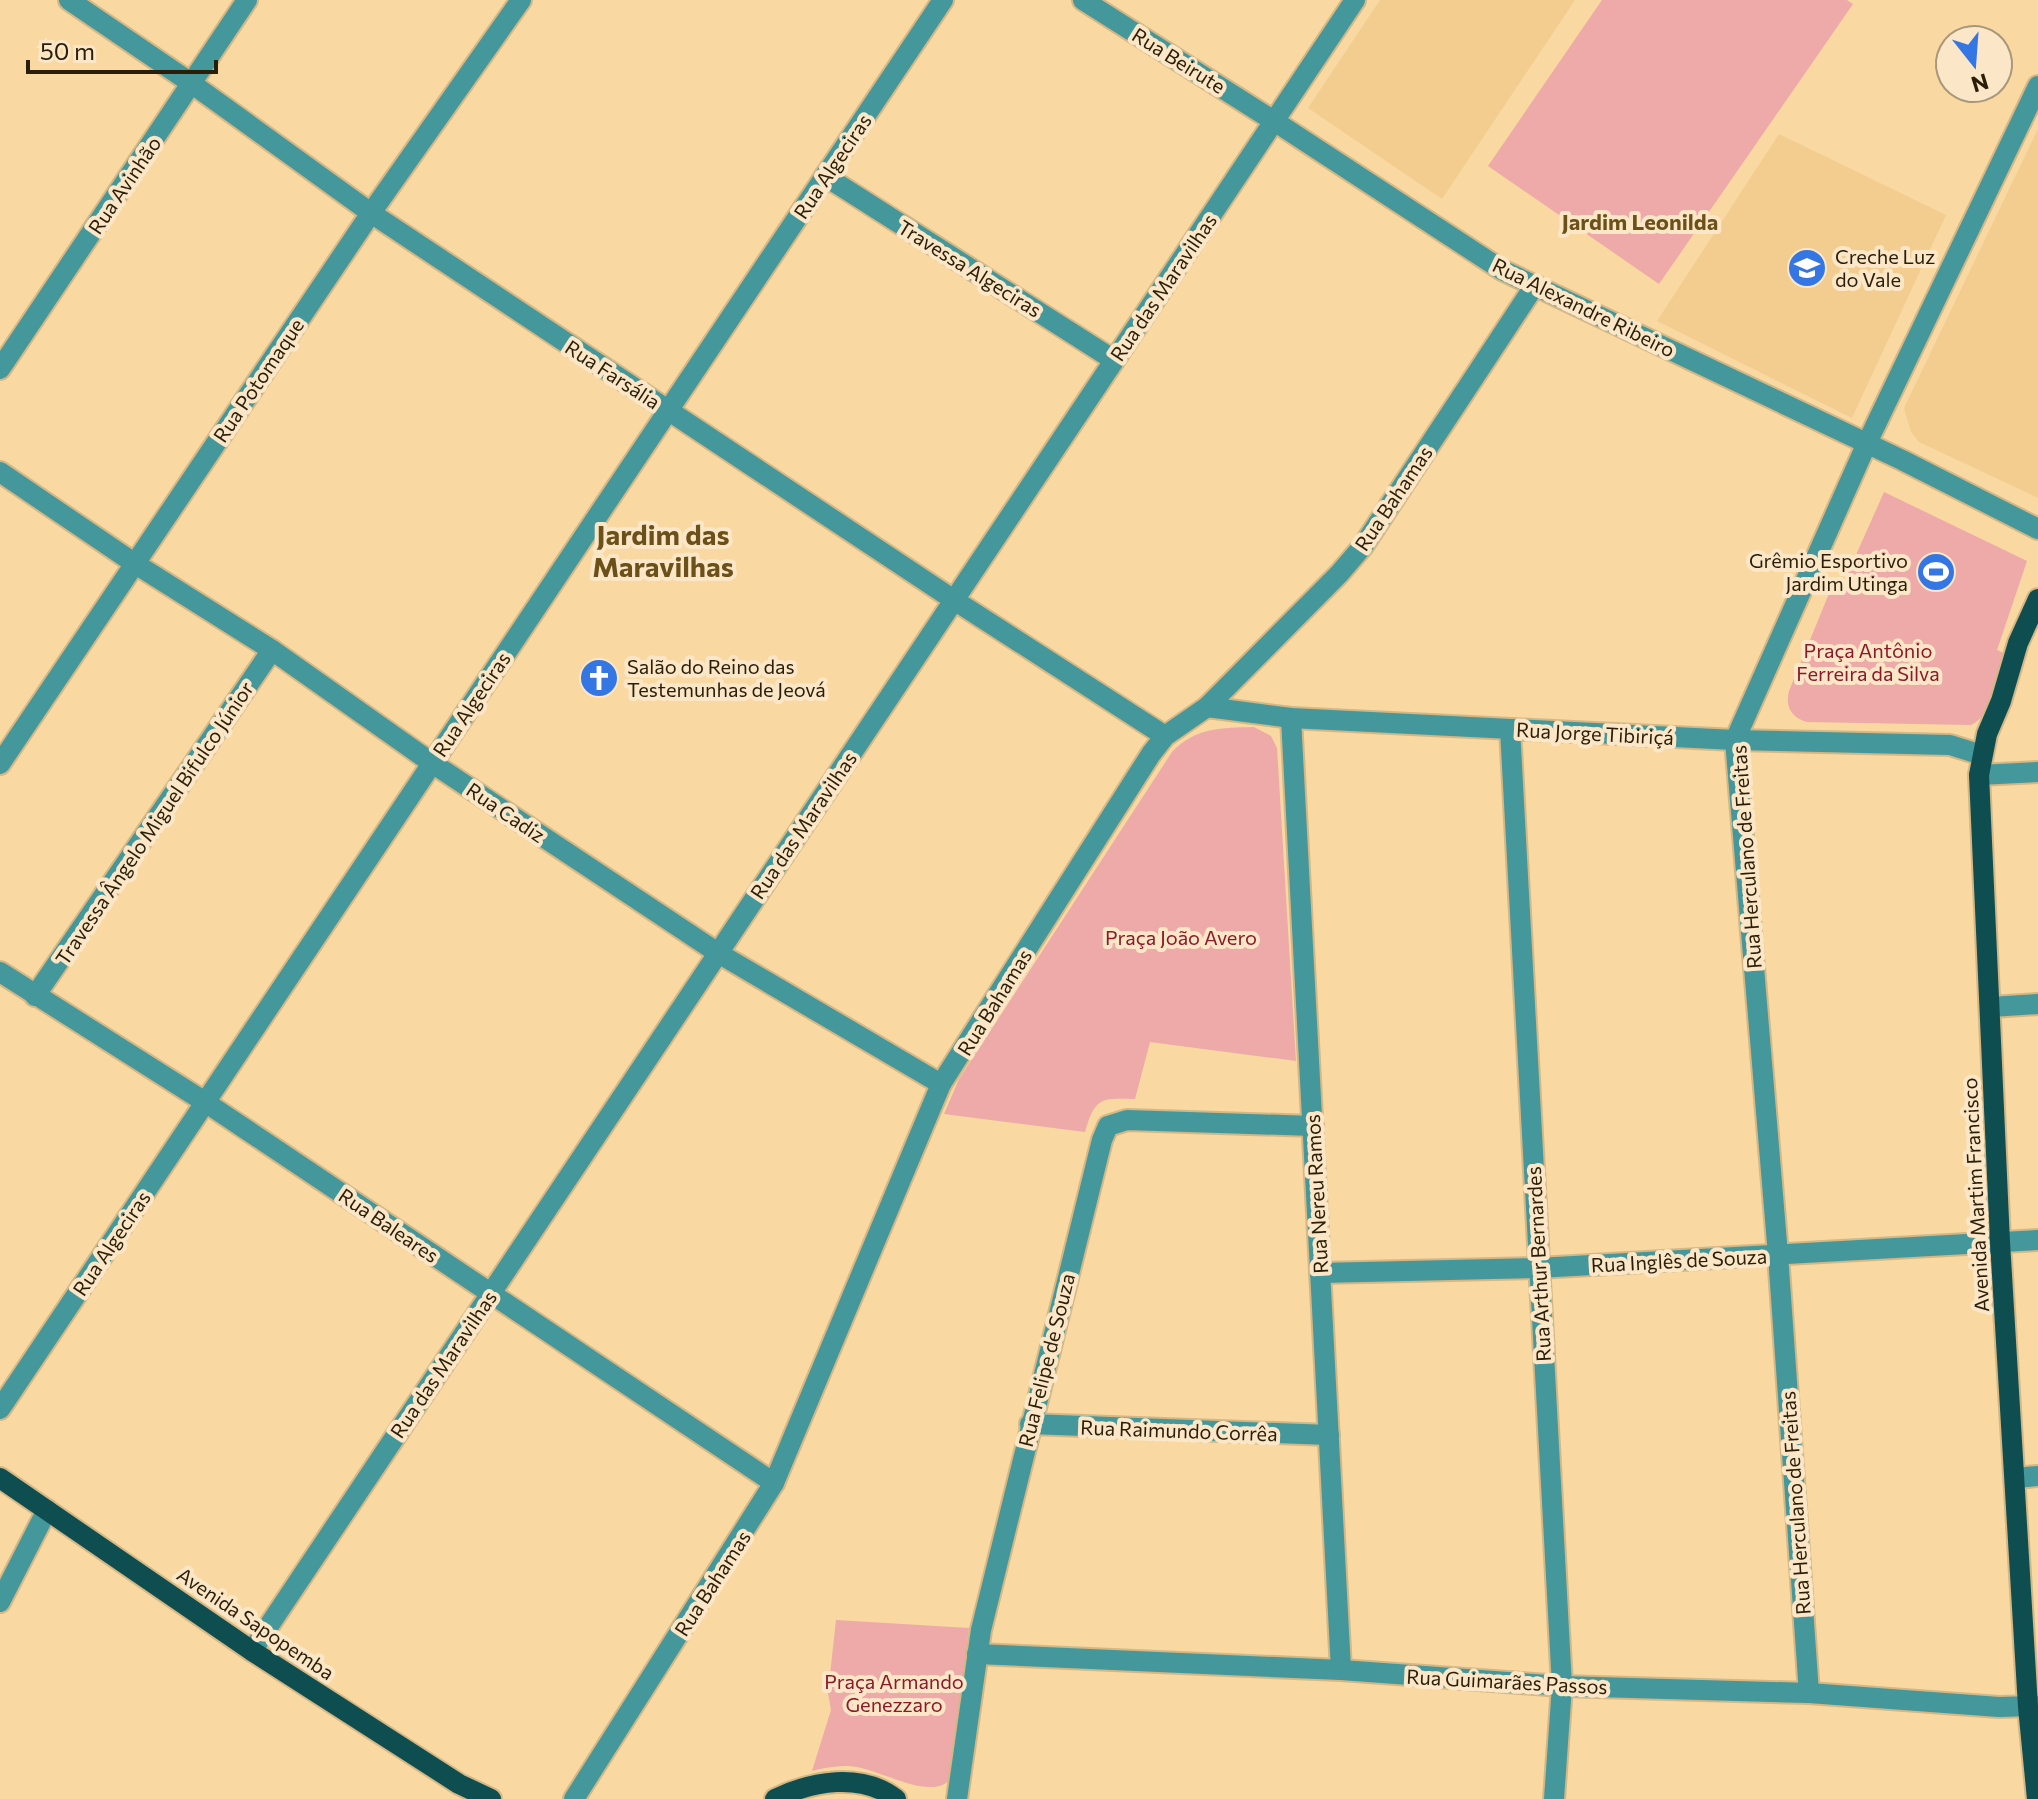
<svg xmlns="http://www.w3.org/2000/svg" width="2038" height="1799" font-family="Commissioner,sans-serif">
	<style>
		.built { fill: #f2cd8f }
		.green { fill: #edaaa9 }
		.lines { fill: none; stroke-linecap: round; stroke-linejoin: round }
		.minor-casing { stroke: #d4b785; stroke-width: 24 }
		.major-casing { stroke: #d4b785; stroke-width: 24 }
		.minor { stroke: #44979b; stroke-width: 20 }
		.major { stroke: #0e4e51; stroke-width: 20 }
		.labels { text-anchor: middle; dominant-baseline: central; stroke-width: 8; stroke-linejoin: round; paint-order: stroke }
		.street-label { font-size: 20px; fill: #2a1e08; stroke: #fbe7c7 }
		.poi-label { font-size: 20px; fill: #2a1e08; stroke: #fbe7c7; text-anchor: start }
		.park-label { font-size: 20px; fill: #8b1928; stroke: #fbe7c7 }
		.neighbourhood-label { font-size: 22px; font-weight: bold; fill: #6c5019; stroke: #fbe7c7 }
		.district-label { font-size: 28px; font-weight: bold; fill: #6c5019; stroke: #fbe7c7 }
	</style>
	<rect width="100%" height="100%" fill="#f9d8a1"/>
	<g class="built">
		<path d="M1380,0H1575L1442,199L1308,108Z"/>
		<path d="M2038,129V498L1919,442L1911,432L1904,408Z"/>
		<path d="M1779,134L1946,215L1852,418L1657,321Z"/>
	</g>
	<g class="green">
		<path d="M1602,0H1847L1853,4L1659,284L1488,166Z"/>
		<path d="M1884,492L2027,561L1997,650L2006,654C1998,676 1994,714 1971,725L1807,722C1791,718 1785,706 1789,691L1835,579L1844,582Z"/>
		<path d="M1254,727L1271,736L1277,748L1296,1061L1150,1042L1135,1099C1101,1098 1095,1097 1085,1132L944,1114L959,1079L1172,752C1196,727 1222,728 1254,727Z"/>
		<path d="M836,1620L969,1628L950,1780C930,1799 888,1774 861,1768C845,1764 828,1767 812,1771L831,1710L828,1693Z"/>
	</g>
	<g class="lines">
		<g class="minor-casing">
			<g id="minor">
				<path d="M69,0L191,83L371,213L954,600L1165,736"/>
				<path d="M1083,0L1274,121L1502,270L1902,460L2038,529"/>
				<path d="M825,176L1114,360"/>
				<path d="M0,369L247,0"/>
				<path d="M0,472L134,563L272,650L432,763L718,953L941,1084"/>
				<path d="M1207,707L1291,718L1735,740L1950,745L1982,755"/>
				<path d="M1291,718L1341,1670"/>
				<path d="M1510,729L1562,1686L1554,1799"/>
				<path d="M0,764L371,213L521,0"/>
				<path d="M1979,775L2038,772"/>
				<path d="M0,972L205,1102L774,1483"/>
				<path d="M35,996L272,650"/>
				<path d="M1991,1007L2038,1004"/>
				<path d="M1320,1273L1538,1268L2038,1240"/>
				<path d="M0,1409L943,0"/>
				<path d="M1030,1424L1329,1435"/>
				<path d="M2015,1478L2038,1476"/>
				<path d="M0,1602L47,1510"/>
				<path d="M252,1651L1355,0"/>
				<path d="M977,1654L1341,1670L1562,1686L1809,1693L1999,1707L2038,1706"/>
				<path d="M1809,1693L1778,1255L1735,740L1867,443L2038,86"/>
				<path d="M574,1799L774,1483L941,1084L1151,754L1165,736L1207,707L1339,574L1363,546L1535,285"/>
				<path d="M957,1799L981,1630L1102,1140L1108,1126L1127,1120L1313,1126"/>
			</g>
		</g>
		<g class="major-casing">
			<g id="major">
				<path d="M0,1478L252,1651L459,1784L491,1799"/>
				<path d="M775,1799C812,1781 861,1772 896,1799"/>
				<path d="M2037,1799L2028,1707L2000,1242L1979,775L1987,734L2001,701L2018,643L2038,599"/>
			</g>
		</g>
		<use href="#minor" class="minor"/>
		<use href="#major" class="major"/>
	</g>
	<defs>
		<g id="school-disc" transform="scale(2)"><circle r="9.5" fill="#3476e4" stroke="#fbe7c7"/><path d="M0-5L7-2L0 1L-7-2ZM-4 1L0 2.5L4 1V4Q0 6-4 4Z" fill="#fff"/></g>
		<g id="stadium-disc" transform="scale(2)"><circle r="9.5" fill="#3476e4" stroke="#fbe7c7"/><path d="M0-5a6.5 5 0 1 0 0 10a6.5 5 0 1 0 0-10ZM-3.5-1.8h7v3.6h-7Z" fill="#fff"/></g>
		<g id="church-disc" transform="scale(2)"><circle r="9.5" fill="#3476e4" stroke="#fbe7c7"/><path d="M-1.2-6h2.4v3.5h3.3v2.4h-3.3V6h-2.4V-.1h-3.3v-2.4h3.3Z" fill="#fff"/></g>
	</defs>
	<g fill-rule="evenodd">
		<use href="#school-disc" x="1807" y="268"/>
		<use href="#stadium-disc" x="1936" y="572"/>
		<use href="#church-disc" x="599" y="678"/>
	</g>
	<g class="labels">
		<g class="street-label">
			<text transform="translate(1179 60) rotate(32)">Rua Beirute</text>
			<text transform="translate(832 166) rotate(-56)">Rua Algeciras</text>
			<text transform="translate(124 185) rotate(-56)">Rua Avinhão</text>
			<text transform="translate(970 268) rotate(32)">Travessa Algeciras</text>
			<text transform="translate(1163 287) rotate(-56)">Rua das Maravilhas</text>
			<text transform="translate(1584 307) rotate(26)">Rua Alexandre Ribeiro</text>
			<text transform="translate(613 374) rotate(33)">Rua Farsália</text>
			<text transform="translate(258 380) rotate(-56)">Rua Potomaque</text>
			<text transform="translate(1393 498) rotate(-56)">Rua Bahamas</text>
			<text transform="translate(471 704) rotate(-56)">Rua Algeciras</text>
			<text transform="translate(1595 733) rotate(3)">Rua Jorge Tibiriçá</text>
			<text transform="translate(506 812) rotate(34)">Rua Cadiz</text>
			<text transform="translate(154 823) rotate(-56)">Travessa Ângelo Miguel Bifulco Júnior</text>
			<text transform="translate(803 825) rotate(-56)">Rua das Maravilhas</text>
			<text transform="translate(1746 857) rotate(-94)">Rua Herculano de Freitas</text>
			<text transform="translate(994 1002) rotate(-58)">Rua Bahamas</text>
			<text transform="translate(1316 1194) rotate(-93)">Rua Nereu Ramos</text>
			<text transform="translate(1975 1195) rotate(-93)">Avenida Martim Francisco</text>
			<text transform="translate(389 1225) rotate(34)">Rua Baleares</text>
			<text transform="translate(111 1243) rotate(-56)">Rua Algeciras</text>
			<text transform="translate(1679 1260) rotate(-3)">Rua Inglês de Souza</text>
			<text transform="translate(1538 1264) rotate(-93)">Rua Arthur Bernardes</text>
			<text transform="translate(1046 1360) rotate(-76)">Rua Felipe de Souza</text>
			<text transform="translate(443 1364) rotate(-56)">Rua das Maravilhas</text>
			<text transform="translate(1179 1430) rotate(2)">Rua Raimundo Corrêa</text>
			<text transform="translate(1795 1503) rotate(-94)">Rua Herculano de Freitas</text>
			<text transform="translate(712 1583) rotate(-57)">Rua Bahamas</text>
			<text transform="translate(256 1623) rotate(34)">Avenida Sapopemba</text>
			<text transform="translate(1507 1681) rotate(3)">Rua Guimarães Passos</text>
		</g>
		<g class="poi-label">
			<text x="1835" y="256">Creche Luz<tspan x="1835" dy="23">do Vale</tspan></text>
			<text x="1908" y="560" text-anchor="end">Grêmio Esportivo<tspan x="1908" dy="23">Jardim Utinga</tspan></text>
			<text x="627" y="666">Salão do Reino das<tspan x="627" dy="23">Testemunhas de Jeová</tspan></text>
		</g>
		<g class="park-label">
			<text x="1868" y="650">Praça Antônio<tspan x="1868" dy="23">Ferreira da Silva</tspan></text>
			<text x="1181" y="937">Praça João Avero</text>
			<text x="894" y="1681">Praça Armando<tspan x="894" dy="23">Genezzaro</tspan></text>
		</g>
		<g class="neighbourhood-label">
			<text x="1640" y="221">Jardim Leonilda</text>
		</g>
		<g class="district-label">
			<text x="663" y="534">Jardim das<tspan x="663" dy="32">Maravilhas</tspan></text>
		</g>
	</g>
	<g transform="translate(1974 64) rotate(163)"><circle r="38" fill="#fbe7c7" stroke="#a7977b" stroke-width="2"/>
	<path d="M0-6L14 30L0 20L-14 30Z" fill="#3476e4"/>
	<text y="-12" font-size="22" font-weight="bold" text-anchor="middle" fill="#2a1e08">N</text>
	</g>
	<path d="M28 60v12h188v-12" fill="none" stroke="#2a1e08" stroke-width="4"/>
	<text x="40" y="60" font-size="24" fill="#2a1e08" stroke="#fbe7c7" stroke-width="6" paint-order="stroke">50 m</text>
</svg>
